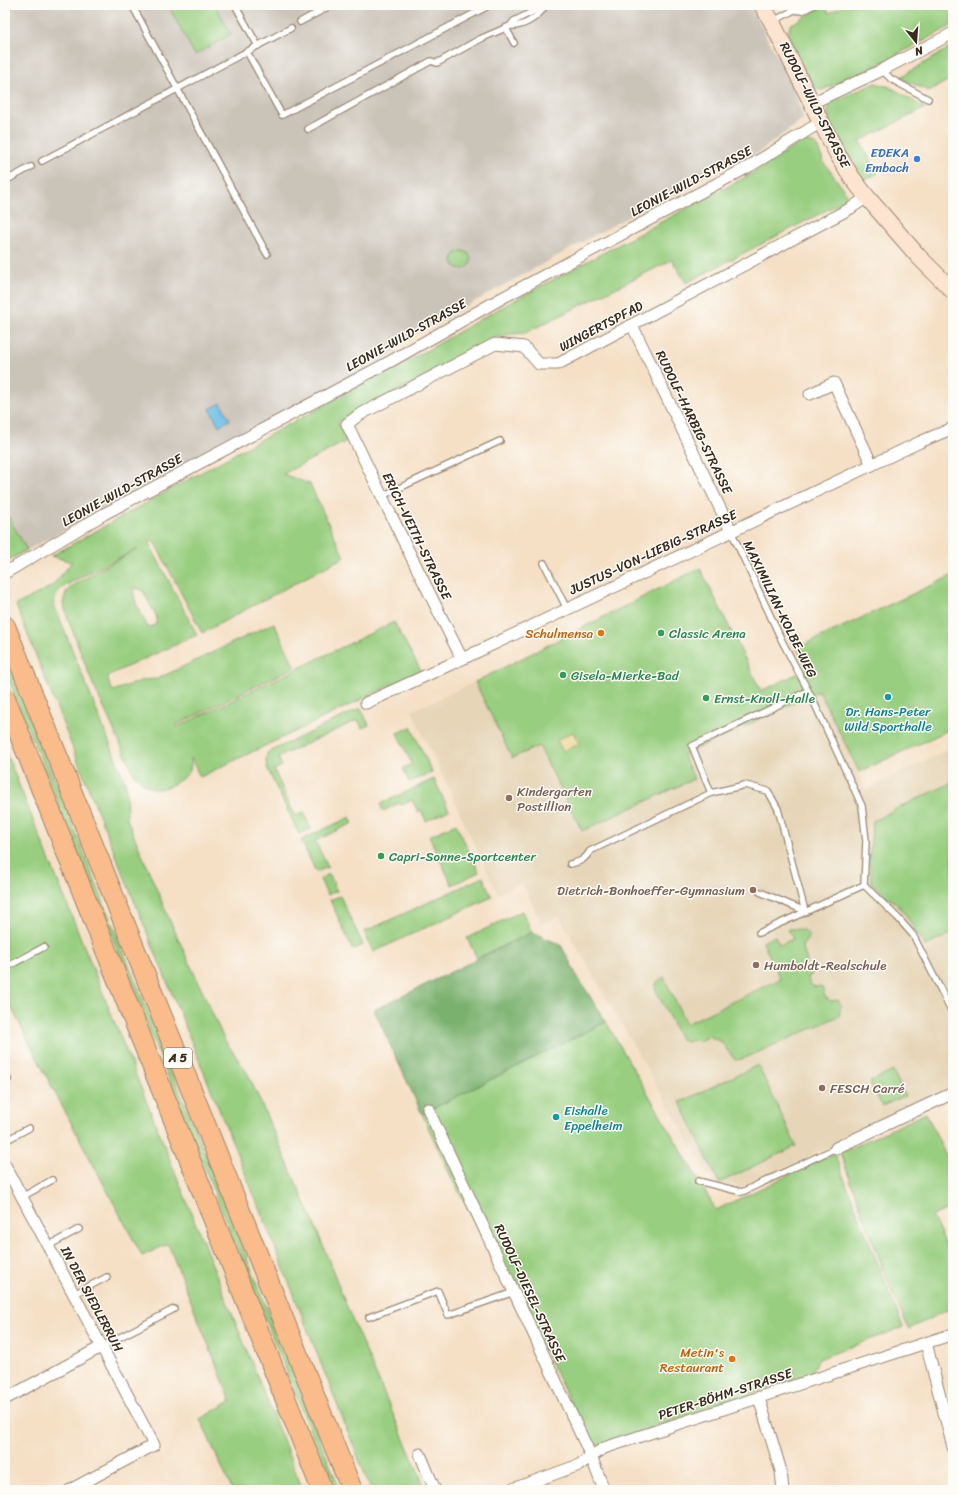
<svg xmlns="http://www.w3.org/2000/svg" width="958" height="1495" font-family="Sriracha,sans-serif">
	<style>
		.built { fill: #e6d5b7 }
		.industrial { fill: #cac3b8 }
		.green { fill: #98ce7f; stroke: #6a7c4e; fill-rule: evenodd }
		.forest { fill: #7ab16e; stroke: #5a6e46 }
		.sand { fill: #eeda9e; stroke: #94825e }
		.water { fill: #6cc0e8; stroke: #547583 }
		.lines { fill: none; stroke-linecap: round; stroke-linejoin: round }
		.lane-casing { stroke: #988572; stroke-width: 8 }
		.street-casing { stroke: #988572; stroke-width: 13 }
		.secondary-casing { stroke: #988572; stroke-width: 18 }
		.highway-casing { stroke: #988572; stroke-width: 22 }
		.lane { stroke: #fff; stroke-width: 5.5 }
		.street { stroke: #fff; stroke-width: 11 }
		.secondary { stroke: #fde4d0; stroke-width: 16 }
		.highway { stroke: #f9bc8a; stroke-width: 20 }
		.shop-dot { fill: #3f7fe0; stroke: #fdfcf7; stroke-width: 1.5 }
		.food-dot { fill: #e8710a; stroke: #fdfcf7; stroke-width: 1.5 }
		.leisure-dot { fill: #2e9e5b; stroke: #fdfcf7; stroke-width: 1.5 }
		.culture-dot { fill: #0f9aa8; stroke: #fdfcf7; stroke-width: 1.5 }
		.education-dot { fill: #8d6e63; stroke: #fdfcf7; stroke-width: 1.5 }
		.labels { text-anchor: middle; dominant-baseline: central; stroke-width: 3; stroke-linejoin: round; paint-order: stroke }
		.shield { fill: #fdfcf7; stroke: #75695f; stroke-width: 1 }
		.shield-label { font-size: 12px; font-weight: bold; fill: #3b2a1e }
		.street-label { font-size: 13px; fill: #3b2a1e; stroke: #fdfcf7 }
		.shop-label { font-size: 13px; fill: #366cbe; stroke: #fdfcf7; text-anchor: end }
		.food-label { font-size: 13px; fill: #c56008; stroke: #fdfcf7; text-anchor: end }
		.leisure-label { font-size: 13px; fill: #27864d; stroke: #fdfcf7; text-anchor: start }
		.culture-label { font-size: 13px; fill: #0d838f; stroke: #fdfcf7 }
		.education-label { font-size: 13px; fill: #785e54; stroke: #fdfcf7; text-anchor: start }
	</style>
	<rect width="100%" height="100%" fill="#fdfcf7"/>
	<filter id="ink" filterUnits="userSpaceOnUse"><feTurbulence type="fractalNoise" baseFrequency=".025" numOctaves="2"/><feDisplacementMap in="SourceGraphic" scale="8" xChannelSelector="R" yChannelSelector="G"/><feConvolveMatrix kernelMatrix="1 2 1 2 8 2 1 2 1" color-interpolation-filters="sRGB"/></filter>
	<filter id="wash" filterUnits="userSpaceOnUse"><feTurbulence type="fractalNoise" baseFrequency=".012" numOctaves="4" result="noise"/><feDisplacementMap in="SourceGraphic" scale="16" xChannelSelector="R" yChannelSelector="G"/><feGaussianBlur stdDeviation="0.9" result="paint"/><feColorMatrix in="noise" values="0 0 0 0 0 0 0 0 0 0 0 0 0 0 0 0 0 1.4 0 .05"/><feComposite in="paint" operator="in"/></filter>
	<g filter="url(#wash)">
		<rect width="100%" height="100%" fill="#f5e0c6"/>
		<path class="built" d="M475,682L512,758L539,745L583,831L693,779L683,755L819,691L866,790L953,747V1089L745,1187L713,1183L559,916L541,924L522,882L498,894L412,711Z"/>
		<path class="industrial" d="M5,5H750L794,88L803,119L750,159L746,152L395,345L398,352L27,550L5,511Z"/>
		<g class="green">
			<path d="M168,5H215L231,34L195,55Z"/>
			<path d="M825,5L829,13L845,5H953V25L870,69L822,90L813,88L787,39L790,25Z"/>
			<path d="M953,46V78L929,91L899,78Z"/>
			<path d="M875,83L890,87L925,108L860,141L878,173L864,181C854,166 827,129 828,112C828,109 830,106 831,103Z"/>
			<path d="M803,141L816,144L824,163L850,198L686,283L672,260L525,333L504,335L338,422L347,441L283,474L310,484L344,557L202,633L154,541L149,543L197,635L109,675L108,681L113,691L143,680L157,679L274,623L295,667L176,725L177,727L394,622L421,671L200,777L191,758C191,762 191,766 190,770C188,777 167,789 159,789C150,790 141,782 135,776L92,682L68,619L63,603L66,592L75,584L137,549L75,580L59,590L53,602L126,784L127,819L167,914L224,1039L248,1074L314,1223L351,1317L426,1490H371L271,1237L98,812L16,605L52,586L72,562L51,556L256,442L426,351L500,308L753,173ZM136,588L143,591L157,618L156,624L151,627L147,626C143,616 132,601 134,589Z"/>
			<circle cx="462" cy="260" r="9"/>
			<path d="M5,511L27,550L5,562Z"/>
			<path d="M700,568L761,691L807,669L797,648L953,575V728L859,772L819,691L683,755L694,779L582,831L539,746L512,758L475,682Z"/>
			<path d="M5,657L340,1490H334L5,671Z"/>
			<path d="M361,708L369,725L362,728L358,720L278,757L282,766L274,770L295,816L304,813L311,829L299,834L267,768L266,761L267,753Z"/>
			<path d="M411,727L432,772L409,782L403,768L412,764L397,733Z"/>
			<path d="M5,750L303,1490H232L200,1419L231,1401L168,1244L142,1256L53,1089L5,995Z"/>
			<path d="M434,779L449,810L426,821L421,810L418,812L412,800L402,805L399,803L383,811L380,804Z"/>
			<path d="M953,782V933L925,946L902,909L872,884L869,859L873,821L894,810Z"/>
			<path d="M350,817L353,823L315,841L328,867L316,872L301,840Z"/>
			<path d="M456,824L479,872L452,885L429,836Z"/>
			<path d="M329,874L337,891L327,895L320,879Z"/>
			<path d="M483,877L492,897L373,952L364,932Z"/>
			<path d="M340,896L363,945L353,950L330,900Z"/>
			<path d="M522,911L532,932L477,958L467,938Z"/>
			<path d="M788,929C796,929 806,928 810,936L802,946L807,961L804,965L806,971L811,972L812,974L808,978L810,984L815,987L820,986L823,989L825,997L831,1001L838,1000L841,1005L839,1016L743,1059L735,1060L721,1042L709,1036L700,1041L693,1040L687,1042L682,1040L678,1035L655,988L657,982L664,977L686,1024L780,979L763,942L775,936L780,945L793,939Z"/>
			<path d="M606,1022L716,1210L834,1153L903,1327L819,1359L812,1373L593,1449L518,1296L455,1185L422,1114Z"/>
			<path d="M758,1065L796,1146L719,1183L680,1102Z"/>
			<path d="M893,1071L905,1096L882,1106L870,1082Z"/>
			<path d="M926,1113L953,1170V1207L932,1216L953,1259V1307L909,1329L893,1295L840,1153Z"/>
		</g>
		<path class="forest" d="M532,932L561,945L576,974L606,1022L422,1114L374,1010Z"/>
		<path class="sand" d="M573,732L579,744L563,751L557,740Z"/>
		<path class="water" d="M221,403L230,420L219,426L210,409Z"/>
	</g>
	<g filter="url(#ink)">
		<g class="lines">
			<g class="lane-casing">
				<g id="lane">
					<path d="M132,5L267,254"/>
					<path d="M235,5L258,46"/>
					<path d="M794,10L802,11L814,5"/>
					<path d="M300,22L332,5"/>
					<path d="M772,22L794,10L798,5"/>
					<path d="M510,26C523,27 535,19 543,9"/>
					<path d="M506,28L514,43"/>
					<path d="M247,52L282,115L490,5"/>
					<path d="M882,70L891,79L928,99"/>
					<path d="M308,129L431,61L437,63L480,39L510,26L514,21L534,11L549,5"/>
					<path d="M42,161L291,28"/>
					<path d="M5,181L31,167"/>
					<path d="M382,496L500,441"/>
					<path d="M731,531L782,641L812,698L862,806L866,841L864,885L898,918L913,935L953,1014"/>
					<path d="M544,563L567,609"/>
					<path d="M711,793L745,785L768,791L778,809L805,911"/>
					<path d="M570,864C579,862 585,860 590,851L711,793L692,746L808,691"/>
					<path d="M760,892L805,911"/>
					<path d="M759,933L864,885"/>
					<path d="M5,968L44,947"/>
					<path d="M5,1080L8,1079"/>
					<path d="M5,1141L29,1128"/>
					<path d="M698,1181L742,1192L836,1148"/>
					<path d="M22,1197L52,1180"/>
					<path d="M48,1246L79,1229"/>
					<path d="M74,1294L107,1277"/>
					<path d="M369,1317L438,1291L448,1315L514,1292"/>
					<path d="M101,1347L174,1309"/>
				</g>
			</g>
			<g class="street-casing">
				<g id="street">
					<path d="M812,103L882,70L953,33"/>
					<path d="M632,325L731,531"/>
					<path d="M810,394L834,383L872,465"/>
					<path d="M5,573L104,514L391,361L502,298L750,166L821,122"/>
					<path d="M462,659L406,546L347,424L359,415L495,344L524,347L539,364H558L851,208L867,197"/>
					<path d="M366,703L462,659L920,442L953,428"/>
					<path d="M428,1109L591,1456L604,1490"/>
					<path d="M836,1148L953,1093"/>
					<path d="M5,1165L154,1445L70,1490"/>
					<path d="M926,1343L953,1447"/>
					<path d="M759,1398L781,1471L783,1490"/>
					<path d="M5,1399L101,1347"/>
					<path d="M420,1454L435,1490"/>
					<path d="M510,1490L579,1465L604,1448L953,1334"/>
				</g>
			</g>
			<g class="secondary-casing">
				<path id="secondary" d="M762,5L772,22L821,122L838,155L853,179L867,197L918,256L953,291"/>
			</g>
			<g class="highway-casing">
				<g id="highway">
					<path d="M5,626L352,1490"/>
					<path d="M5,698L322,1490"/>
				</g>
			</g>
			<use href="#lane" class="lane"/>
			<use href="#street" class="street"/>
			<use href="#secondary" class="secondary"/>
			<use href="#highway" class="highway"/>
		</g>
	</g>
	<circle class="shop-dot" cx="917" cy="159" r="4"/>
	<g class="food-dot">
		<circle cx="601" cy="633" r="4"/>
		<circle cx="732" cy="1359" r="4"/>
	</g>
	<g class="leisure-dot">
		<circle cx="661" cy="633" r="4"/>
		<circle cx="563" cy="675" r="4"/>
		<circle cx="706" cy="698" r="4"/>
		<circle cx="381" cy="856" r="4"/>
	</g>
	<g class="culture-dot">
		<circle cx="888" cy="697" r="4"/>
		<circle cx="556" cy="1117" r="4"/>
	</g>
	<g class="education-dot">
		<circle cx="509" cy="798" r="4"/>
		<circle cx="753" cy="890" r="4"/>
		<circle cx="756" cy="965" r="4"/>
		<circle cx="822" cy="1088" r="4"/>
	</g>
	<g class="labels">
		<rect class="shield" x="164" y="1048" width="28" height="20" rx="3"/>
		<g class="shield-label">
			<text x="178" y="1058">A 5</text>
		</g>
		<g class="street-label">
			<text transform="translate(815 105) rotate(63)">RUDOLF-WILD-STRASSE</text>
			<text transform="translate(691 181) rotate(-28)">LEONIE-WILD-STRASSE</text>
			<text transform="translate(601 326) rotate(-28)">WINGERTSPFAD</text>
			<text transform="translate(406 335) rotate(-29)">LEONIE-WILD-STRASSE</text>
			<text transform="translate(694 422) rotate(64)">RUDOLF-HARBIG-STRASSE</text>
			<text transform="translate(122 490) rotate(-29)">LEONIE-WILD-STRASSE</text>
			<text transform="translate(417 536) rotate(64)">ERICH-VEITH-STRASSE</text>
			<text transform="translate(653 552) rotate(-25)">JUSTUS-VON-LIEBIG-STRASSE</text>
			<text transform="translate(780 609) rotate(64)">MAXIMILIAN-KOLBE-WEG</text>
			<text transform="translate(530 1293) rotate(65)">RUDOLF-DIESEL-STRASSE</text>
			<text transform="translate(92 1299) rotate(62)">IN DER SIEDLERRUH</text>
			<text transform="translate(725 1394) rotate(-18)">PETER-BÖHM-STRASSE</text>
		</g>
		<g class="shop-label">
			<text x="909" y="152">EDEKA<tspan x="909" dy="15">Embach</tspan></text>
		</g>
		<g class="food-label">
			<text x="593" y="633">Schulmensa</text>
			<text x="724" y="1352">Metin's<tspan x="724" dy="15">Restaurant</tspan></text>
		</g>
		<g class="leisure-label">
			<text x="669" y="633">Classic Arena</text>
			<text x="571" y="675">Gisela-Mierke-Bad</text>
			<text x="714" y="698">Ernst-Knoll-Halle</text>
			<text x="389" y="856">Capri-Sonne-Sportcenter</text>
		</g>
		<g class="culture-label">
			<text x="888" y="711">Dr. Hans-Peter<tspan x="888" dy="15">Wild Sporthalle</tspan></text>
			<text x="564" y="1110" text-anchor="start">Eishalle<tspan x="564" dy="15">Eppelheim</tspan></text>
		</g>
		<g class="education-label">
			<text x="517" y="791">Kindergarten<tspan x="517" dy="15">Postillion</tspan></text>
			<text x="745" y="890" text-anchor="end">Dietrich-Bonhoeffer-Gymnasium</text>
			<text x="764" y="965">Humboldt-Realschule</text>
			<text x="830" y="1088">FESCH Carré</text>
		</g>
	</g>
	<rect width="958" height="1495" fill="none" stroke="#fdfcf7" stroke-width="20"/>
	<g transform="translate(916 42) rotate(163)" stroke="#fdfcf7" stroke-width="3" paint-order="stroke">
	<path d="M0-3L7 15L0 10L-7 15Z" fill="#3b2a1e"/>
	<text y="-6" font-size="11" font-weight="bold" text-anchor="middle" fill="#3b2a1e">N</text>
	</g>
</svg>
